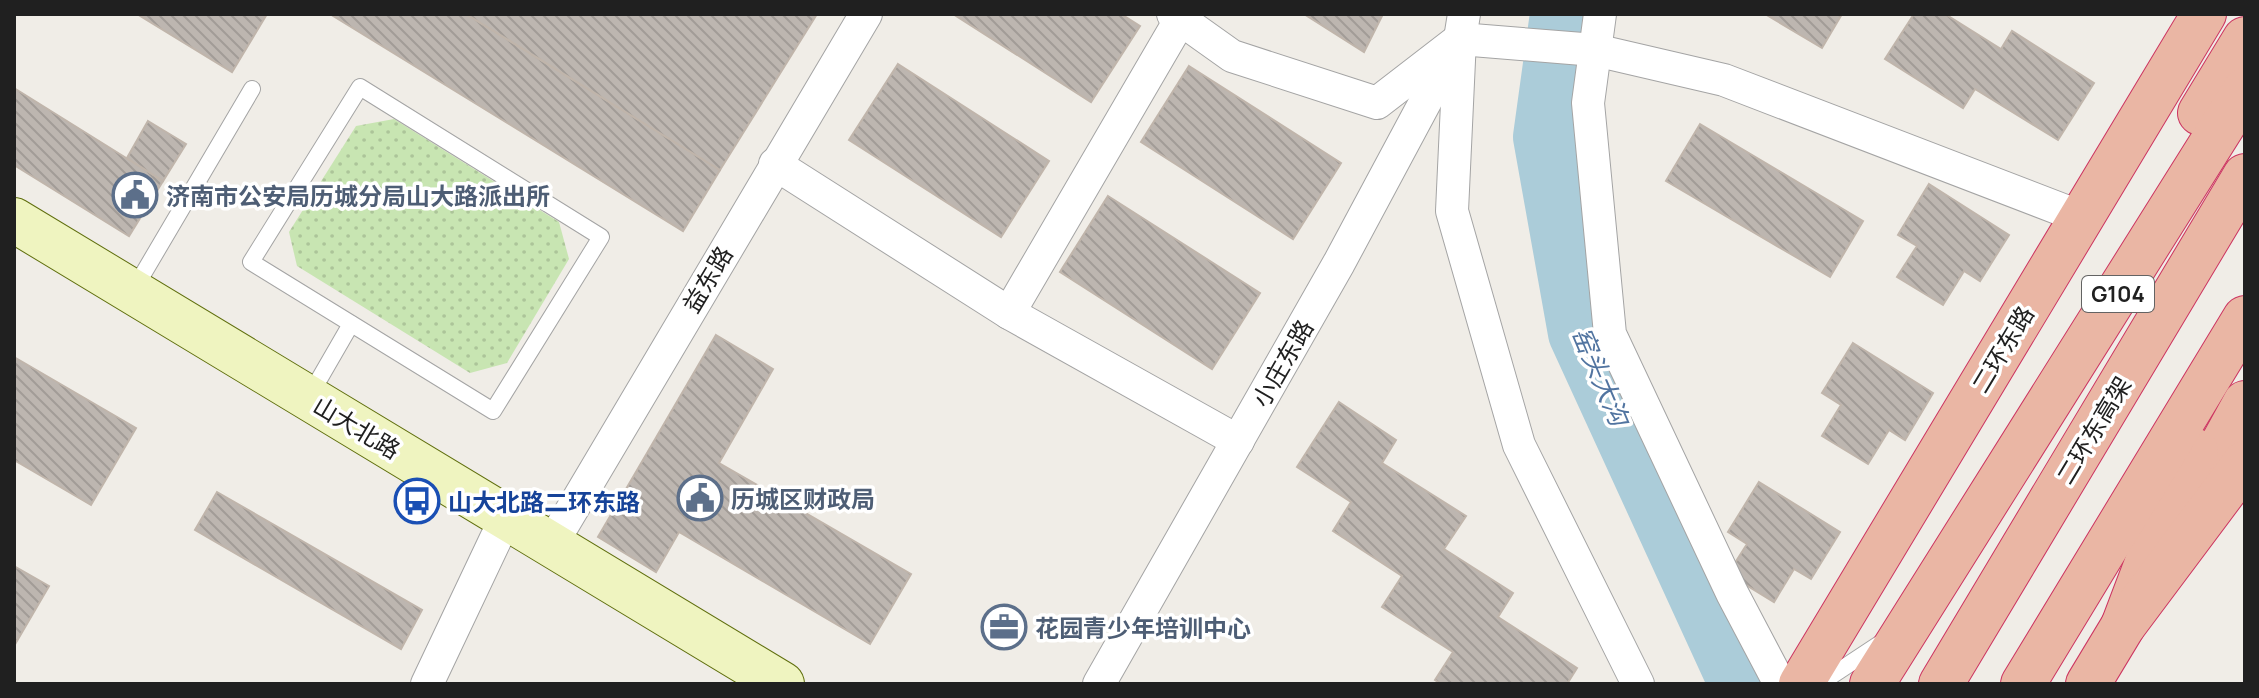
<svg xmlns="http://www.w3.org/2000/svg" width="2259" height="698" font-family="Manrope,'Noto Sans SC',sans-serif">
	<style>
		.grass { fill: url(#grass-dots) }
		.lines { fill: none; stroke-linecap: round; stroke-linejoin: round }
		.river { stroke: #abccd9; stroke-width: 62 }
		.building { fill: url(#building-back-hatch); stroke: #c0b5ab; stroke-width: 2 }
		.service-casing { stroke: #a4a4a4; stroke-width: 18 }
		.minor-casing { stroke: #a4a4a4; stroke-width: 34 }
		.secondary-casing { stroke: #606f0e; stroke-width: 46 }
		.trunk-casing { stroke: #cc3561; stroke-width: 46 }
		.service { stroke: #fff; stroke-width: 16 }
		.minor { stroke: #fff; stroke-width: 32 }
		.secondary { stroke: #eff4c0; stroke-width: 44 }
		.trunk { stroke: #eab6a4; stroke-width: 44 }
		.labels { text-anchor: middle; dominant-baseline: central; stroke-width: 7; stroke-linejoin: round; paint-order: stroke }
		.shield { fill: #fff; stroke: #636363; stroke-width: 2 }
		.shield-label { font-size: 22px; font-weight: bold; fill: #202020 }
		.service-label { font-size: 24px; font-weight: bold; fill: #4e5e75; stroke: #fff; text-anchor: start }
		.street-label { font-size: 24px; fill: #202020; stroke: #fff }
		.transit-label { font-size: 24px; font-weight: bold; fill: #164399; stroke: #fff; text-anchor: start }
		.water-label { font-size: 26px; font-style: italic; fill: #5174a0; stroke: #fff }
	</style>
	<defs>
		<pattern id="grass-dots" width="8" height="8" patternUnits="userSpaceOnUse" patternTransform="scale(2)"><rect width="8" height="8" fill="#c8e5b2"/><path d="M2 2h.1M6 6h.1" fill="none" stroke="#acc499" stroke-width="1.8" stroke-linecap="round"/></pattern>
		<pattern id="building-back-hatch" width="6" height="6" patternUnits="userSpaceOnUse" patternTransform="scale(2)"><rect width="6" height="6" fill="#bdb6b0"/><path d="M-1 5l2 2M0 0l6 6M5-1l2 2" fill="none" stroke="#a29c97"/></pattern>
	</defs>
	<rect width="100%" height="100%" fill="#f0ede7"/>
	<path class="grass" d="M394,119L559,222L569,259L507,363L470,373L297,266L289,232L356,126Z"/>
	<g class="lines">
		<path class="river" d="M1561,14L1544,137L1579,333L1734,671"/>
	</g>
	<g class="building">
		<path d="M137,14H267L232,72Z"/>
		<path d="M330,14H466L720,170L683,231Z"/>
		<path d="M466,14H817L720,170Z"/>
		<path d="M953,14H1121L1140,26L1091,102Z"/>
		<path d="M1304,14H1383L1364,52Z"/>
		<path d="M1765,14H1842L1822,48Z"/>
		<path d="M1914,14H1945L2001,49L2012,31L2094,83L2058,140L1975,89L1963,108L1885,59Z"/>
		<path d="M898,64L1049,161L1001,237L849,140Z"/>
		<path d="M1189,66L1341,163L1293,239L1141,142Z"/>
		<path d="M14,88L163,181L129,236L14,165Z"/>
		<path d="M148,121L186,144L163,181L127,158Z"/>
		<path d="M1700,124L1863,221L1830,277L1666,181Z"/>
		<path d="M1929,184L2009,235L1980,281L1964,271L1943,305L1897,277L1917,246L1898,235Z"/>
		<path d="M1108,196L1260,293L1212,369L1060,272Z"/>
		<path d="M716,335L773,369L719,463L911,574L870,644L679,532L656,572L598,537Z"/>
		<path d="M1853,343L1933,393L1905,440L1889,430L1868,464L1822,436L1841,405L1822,393Z"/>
		<path d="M14,357L136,428L91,505L14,460Z"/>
		<path d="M1339,402L1396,440L1382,463L1466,516L1444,549L1513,593L1498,617L1577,668L1567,684H1441L1435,680L1453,652L1382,607L1402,576L1333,531L1351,502L1297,467Z"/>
		<path d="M1759,482L1840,532L1811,579L1794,569L1774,602L1728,574L1747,544L1728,532Z"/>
		<path d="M217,492L422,610L401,649L195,530Z"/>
		<path d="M14,566L49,586L14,646Z"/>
	</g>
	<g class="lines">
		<g class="service-casing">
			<g id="service">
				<path d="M360,87L601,237L493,411L251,262Z"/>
				<path d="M133,291L252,89"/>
				<path d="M310,395L351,324"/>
				<path d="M1819,684L1881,643"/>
			</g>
		</g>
		<g class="minor-casing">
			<g id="minor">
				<path d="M1173,14L1232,56L1377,103L1460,39L1595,50L1724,80L2081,217"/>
				<path d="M1464,14L1460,39L1452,211L1519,445L1638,684"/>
				<path d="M1600,14L1588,103L1610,334L1732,593L1780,684"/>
				<path d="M775,164L1009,313L1238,441"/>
				<path d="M1009,313L1180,20"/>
				<path d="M551,545L866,14"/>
				<path d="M427,684L499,532"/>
				<path d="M1099,684L1339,263L1452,52"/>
			</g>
		</g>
		<g class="secondary-casing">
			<path id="secondary" d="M14,220L782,684"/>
		</g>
		<g class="trunk-casing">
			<g id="trunk">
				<path d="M2200,113L2245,39"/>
				<path d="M2195,494L2245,403"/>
				<path d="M2123,626L2179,478L2196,451"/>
				<path d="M1801,684L2204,14"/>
				<path d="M1872,684L2245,90"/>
				<path d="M1941,684L2245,176"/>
				<path d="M2023,684L2245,318"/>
				<path d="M2088,684L2123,626L2245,463"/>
			</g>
		</g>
		<use href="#service" class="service"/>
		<use href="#minor" class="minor"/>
		<use href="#secondary" class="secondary"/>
		<use href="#trunk" class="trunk"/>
	</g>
	<defs>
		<g id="civic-ring" transform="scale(2.3)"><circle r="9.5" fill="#fff" stroke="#5c6f8a" stroke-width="1.5"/><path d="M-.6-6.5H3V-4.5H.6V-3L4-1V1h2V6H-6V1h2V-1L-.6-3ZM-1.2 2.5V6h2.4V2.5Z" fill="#5c6f8a"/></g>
		<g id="bus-ring" transform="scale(2.3)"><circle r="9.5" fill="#fff" stroke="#1a4fb4" stroke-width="1.5"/><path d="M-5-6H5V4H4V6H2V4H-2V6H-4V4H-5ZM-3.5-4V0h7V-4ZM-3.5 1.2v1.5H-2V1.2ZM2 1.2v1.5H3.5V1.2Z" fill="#1a4fb4"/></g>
		<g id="office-ring" transform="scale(2.3)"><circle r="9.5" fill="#fff" stroke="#5c6f8a" stroke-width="1.5"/><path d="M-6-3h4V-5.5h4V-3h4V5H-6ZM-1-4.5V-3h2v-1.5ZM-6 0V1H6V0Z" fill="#5c6f8a"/></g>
	</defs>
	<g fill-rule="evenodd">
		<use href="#civic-ring" x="135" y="195"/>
		<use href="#civic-ring" x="700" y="498"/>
		<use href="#bus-ring" x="417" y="501"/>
		<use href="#office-ring" x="1004" y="627"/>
	</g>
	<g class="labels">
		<rect class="shield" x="2082" y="276" width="72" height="36" rx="6"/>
		<g class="shield-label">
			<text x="2118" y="294">G104</text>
		</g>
		<g class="service-label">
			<text x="166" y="195">济南市公安局历城分局山大路派出所</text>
			<text x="731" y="498">历城区财政局</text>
			<text x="1035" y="627">花园青少年培训中心</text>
		</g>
		<g class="street-label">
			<text transform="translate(707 279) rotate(-59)">益东路</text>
			<text transform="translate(2002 349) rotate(-59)">二环东路</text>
			<text transform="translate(1282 363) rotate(-60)">小庄东路</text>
			<text transform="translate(357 427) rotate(31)">山大北路</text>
			<text transform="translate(2093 430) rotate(-59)">二环东高架</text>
		</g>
		<g class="transit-label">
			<text x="448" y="501">山大北路二环东路</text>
		</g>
		<g class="water-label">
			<text transform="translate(1601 376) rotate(67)">窑头大沟</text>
		</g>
	</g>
	<rect width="2259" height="698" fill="none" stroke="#202020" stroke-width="32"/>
</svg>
